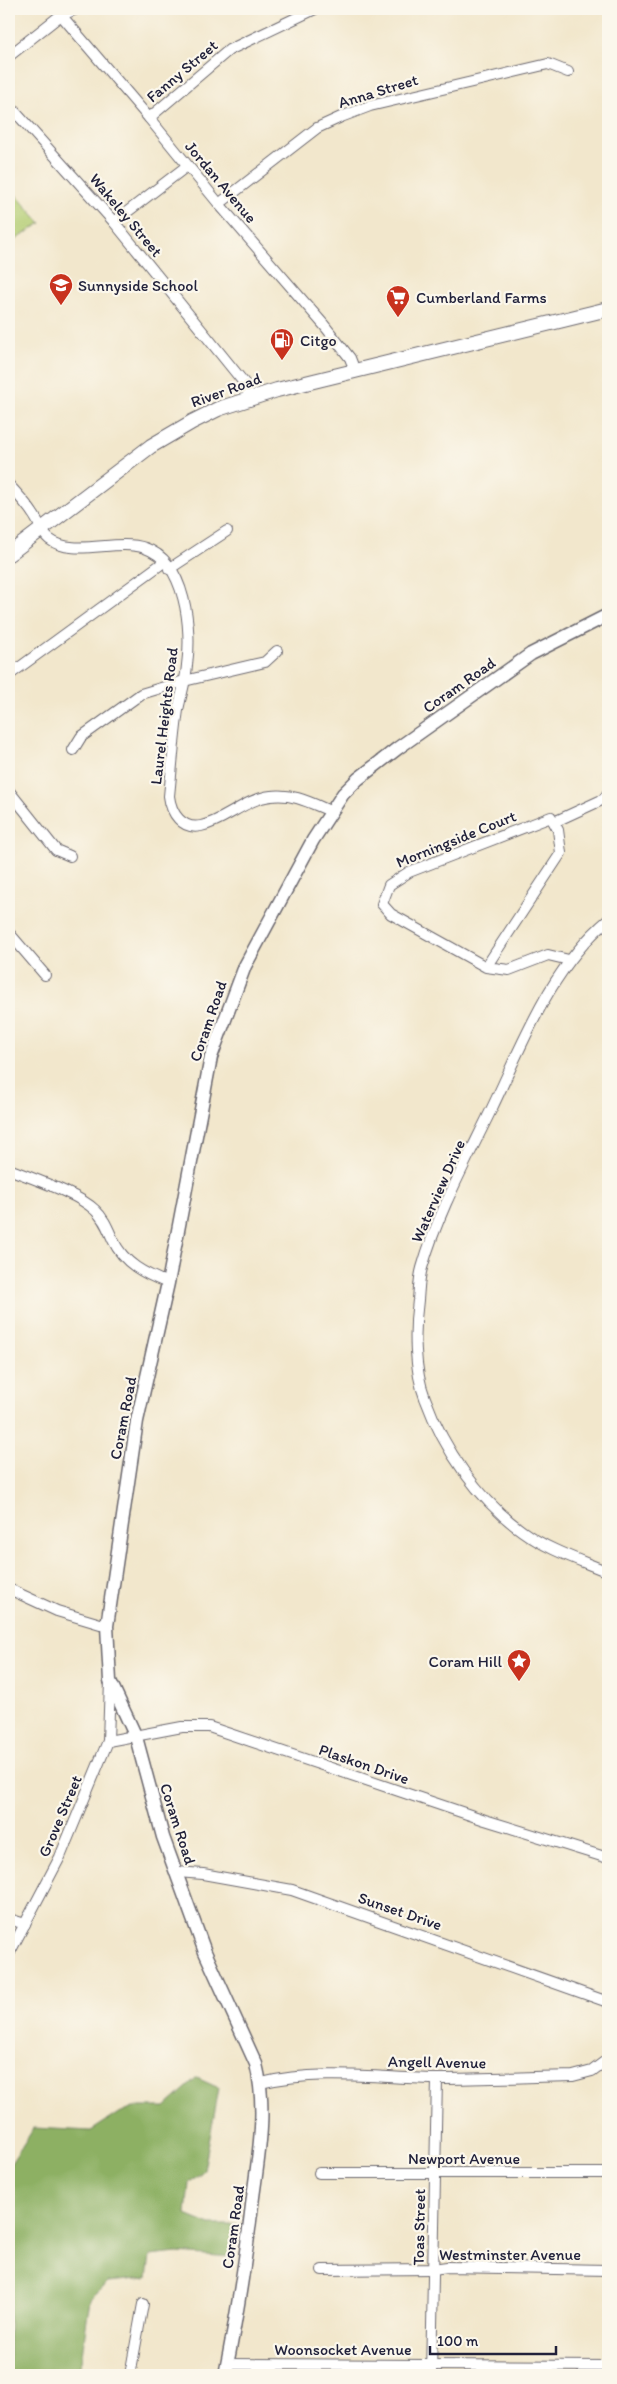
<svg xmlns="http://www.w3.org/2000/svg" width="617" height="2384" font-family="Itim,sans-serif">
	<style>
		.green { fill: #b2cc71; stroke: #6a7756 }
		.forest { fill: #8db063; stroke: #58694f }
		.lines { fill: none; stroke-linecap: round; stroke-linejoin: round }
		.minor-casing { stroke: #6b676e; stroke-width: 12 }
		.tertiary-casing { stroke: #6b676e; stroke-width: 15 }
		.secondary-casing { stroke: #6b676e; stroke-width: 16 }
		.minor { stroke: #fff; stroke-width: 10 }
		.tertiary { stroke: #fff; stroke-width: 12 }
		.secondary { stroke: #fff; stroke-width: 14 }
		.labels { text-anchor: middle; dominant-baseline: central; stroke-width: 4.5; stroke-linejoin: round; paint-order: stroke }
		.street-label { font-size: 16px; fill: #22223b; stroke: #fbf7ec }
		.poi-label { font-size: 16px; fill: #22223b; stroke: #fbf7ec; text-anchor: start }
	</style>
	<rect width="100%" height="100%" fill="#fbf7ec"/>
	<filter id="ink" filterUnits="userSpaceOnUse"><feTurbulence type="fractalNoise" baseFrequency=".02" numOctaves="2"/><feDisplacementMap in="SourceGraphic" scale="10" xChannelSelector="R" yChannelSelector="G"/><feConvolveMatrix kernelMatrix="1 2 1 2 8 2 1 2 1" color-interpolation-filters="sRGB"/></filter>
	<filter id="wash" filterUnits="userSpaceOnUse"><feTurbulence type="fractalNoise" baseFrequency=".0096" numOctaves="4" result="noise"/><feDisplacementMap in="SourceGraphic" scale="20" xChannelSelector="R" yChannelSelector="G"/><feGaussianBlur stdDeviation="1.12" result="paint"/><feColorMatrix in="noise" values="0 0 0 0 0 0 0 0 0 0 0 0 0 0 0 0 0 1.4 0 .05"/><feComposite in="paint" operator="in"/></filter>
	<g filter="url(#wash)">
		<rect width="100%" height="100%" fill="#f2e7cc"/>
		<path class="green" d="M9,187L41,223L9,244Z"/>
		<path class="forest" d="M197,2078L219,2088L204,2170L189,2183L186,2215L210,2225H237L232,2257L177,2253L150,2256L147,2278L108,2282L90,2299L79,2375H9V2166L34,2128L91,2131L117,2114L133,2107H165Z"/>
	</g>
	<g filter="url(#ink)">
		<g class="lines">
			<g class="minor-casing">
				<g id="minor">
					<path d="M61,15L149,118L219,204L324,325L350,358L355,371"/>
					<path d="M9,56L61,15L77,9"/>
					<path d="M9,105L114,222L245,384L250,398"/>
					<path d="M149,118L229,50L315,9"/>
					<path d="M219,204L317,128L341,117L370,106L548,64L568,72"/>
					<path d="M114,222L187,166"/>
					<path d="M9,485C17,494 26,503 33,514C39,522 41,532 49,539C73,558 116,538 145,548C186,562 192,629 187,665C186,680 181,695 178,710C174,738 172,767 169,796C171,813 182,830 201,826C225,821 245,799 271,796C293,793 311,803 330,811"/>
					<path d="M169,569L227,531"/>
					<path d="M9,675L164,562"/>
					<path d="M73,750L81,737L141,694L184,681L265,662L277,651"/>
					<path d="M9,791L56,850L70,856"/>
					<path d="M554,822L604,799L608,793"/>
					<path d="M608,920C550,969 524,1041 492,1108C467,1160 438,1212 422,1268C419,1278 419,1289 418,1300C414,1329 414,1370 425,1398C444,1450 478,1499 522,1531C548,1550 580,1560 608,1572"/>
					<path d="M9,933L45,975"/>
					<path d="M486,967L561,853L558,830L551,817L409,872L389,885L382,904L391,914L486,967L509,970L548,955L569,960"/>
					<path d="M9,1169C33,1179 77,1193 95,1210C104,1218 108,1229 113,1240C124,1264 145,1274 168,1283"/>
					<path d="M9,1589L57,1611L107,1626"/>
					<path d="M108,1741L182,1727H209L485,1820L608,1858"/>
					<path d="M177,1872L203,1874L292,1890L608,2002"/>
					<path d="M9,1919L25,1924"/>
					<path d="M9,1954L60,1857L108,1741L110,1681"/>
					<path d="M261,2083C320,2069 379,2078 439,2079C484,2079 528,2077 573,2076L592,2071L608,2059"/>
					<path d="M319,2173H608"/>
					<path d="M322,2270L433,2269L447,2267L608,2270"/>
					<path d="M227,2364L608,2366"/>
					<path d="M130,2375L143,2304"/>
					<path d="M431,2375L437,2079"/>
				</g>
			</g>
			<g class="tertiary-casing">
				<path id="tertiary" d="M225,2375C237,2316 246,2257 253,2197C259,2153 267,2107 256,2064L205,1952L163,1837L136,1737L110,1681L107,1626L137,1421L168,1283L211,1057L245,966L313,840L343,794L358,779L398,748L531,654L608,615"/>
			</g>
			<g class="secondary-casing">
				<path id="secondary" d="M9,554L151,446L192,422L218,409L277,390L608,309"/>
			</g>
			<use href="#minor" class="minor"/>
			<use href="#tertiary" class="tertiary"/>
			<use href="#secondary" class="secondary"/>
		</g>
	</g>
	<defs>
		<g id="school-pin" transform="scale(1.25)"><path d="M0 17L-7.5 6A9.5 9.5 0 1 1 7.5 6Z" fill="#c8321e" stroke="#fbf7ec"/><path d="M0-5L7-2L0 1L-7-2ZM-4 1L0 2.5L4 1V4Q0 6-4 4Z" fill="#fff"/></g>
		<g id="supermarket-pin" transform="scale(1.25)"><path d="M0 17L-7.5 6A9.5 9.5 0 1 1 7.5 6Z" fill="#c8321e" stroke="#fbf7ec"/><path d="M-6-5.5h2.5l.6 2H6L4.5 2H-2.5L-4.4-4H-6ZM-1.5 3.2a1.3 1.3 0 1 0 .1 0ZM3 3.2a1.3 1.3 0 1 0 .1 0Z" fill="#fff"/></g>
		<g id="fuel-pin" transform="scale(1.25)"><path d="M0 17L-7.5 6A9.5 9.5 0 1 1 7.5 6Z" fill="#c8321e" stroke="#fbf7ec"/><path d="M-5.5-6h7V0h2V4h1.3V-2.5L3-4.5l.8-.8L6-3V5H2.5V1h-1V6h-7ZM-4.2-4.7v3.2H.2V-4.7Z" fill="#fff"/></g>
		<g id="sight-pin" transform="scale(1.25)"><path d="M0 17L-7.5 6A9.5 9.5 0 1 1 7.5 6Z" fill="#c8321e" stroke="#fbf7ec"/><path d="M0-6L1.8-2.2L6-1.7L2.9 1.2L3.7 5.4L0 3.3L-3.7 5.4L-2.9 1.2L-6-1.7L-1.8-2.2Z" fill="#fff"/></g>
	</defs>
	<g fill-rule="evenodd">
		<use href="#school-pin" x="61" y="285"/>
		<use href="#supermarket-pin" x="398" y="297"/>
		<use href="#fuel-pin" x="282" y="340"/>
		<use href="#sight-pin" x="519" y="1661"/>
	</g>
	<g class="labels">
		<g class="street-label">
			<text transform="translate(182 71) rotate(-40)">Fanny Street</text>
			<text transform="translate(378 91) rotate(-17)">Anna Street</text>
			<text transform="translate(221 182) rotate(50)">Jordan Avenue</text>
			<text transform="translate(126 215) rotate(50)">Wakeley Street</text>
			<text transform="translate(226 390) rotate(-20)">River Road</text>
			<text transform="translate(459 685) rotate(-35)">Coram Road</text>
			<text transform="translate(164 716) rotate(-83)">Laurel Heights Road</text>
			<text transform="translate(456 839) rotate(-22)">Morningside Court</text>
			<text transform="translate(208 1021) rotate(-71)">Coram Road</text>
			<text transform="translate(438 1191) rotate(-66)">Waterview Drive</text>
			<text transform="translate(123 1418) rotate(-79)">Coram Road</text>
			<text transform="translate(364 1764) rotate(19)">Plaskon Drive</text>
			<text transform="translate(60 1816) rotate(-67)">Grove Street</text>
			<text transform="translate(178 1824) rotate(72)">Coram Road</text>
			<text transform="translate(400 1911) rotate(19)">Sunset Drive</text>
			<text transform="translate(437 2062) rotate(1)">Angell Avenue</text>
			<text x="464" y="2158">Newport Avenue</text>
			<text transform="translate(233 2227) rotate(-82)">Coram Road</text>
			<text transform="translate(419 2227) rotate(-89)">Toas Street</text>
			<text x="510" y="2254">Westminster Avenue</text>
			<text x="343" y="2349">Woonsocket Avenue</text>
		</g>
		<g class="poi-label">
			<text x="78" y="285">Sunnyside School</text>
			<text x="416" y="297">Cumberland Farms</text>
			<text x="300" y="340">Citgo</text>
			<text x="502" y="1661" text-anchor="end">Coram Hill</text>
		</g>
	</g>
	<rect width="617" height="2384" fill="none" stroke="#fbf7ec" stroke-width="30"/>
	<path d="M430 2346v8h126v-8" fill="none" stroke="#22223b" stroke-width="2.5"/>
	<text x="437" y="2346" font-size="15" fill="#22223b" stroke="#fbf7ec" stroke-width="4" paint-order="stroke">100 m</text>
</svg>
